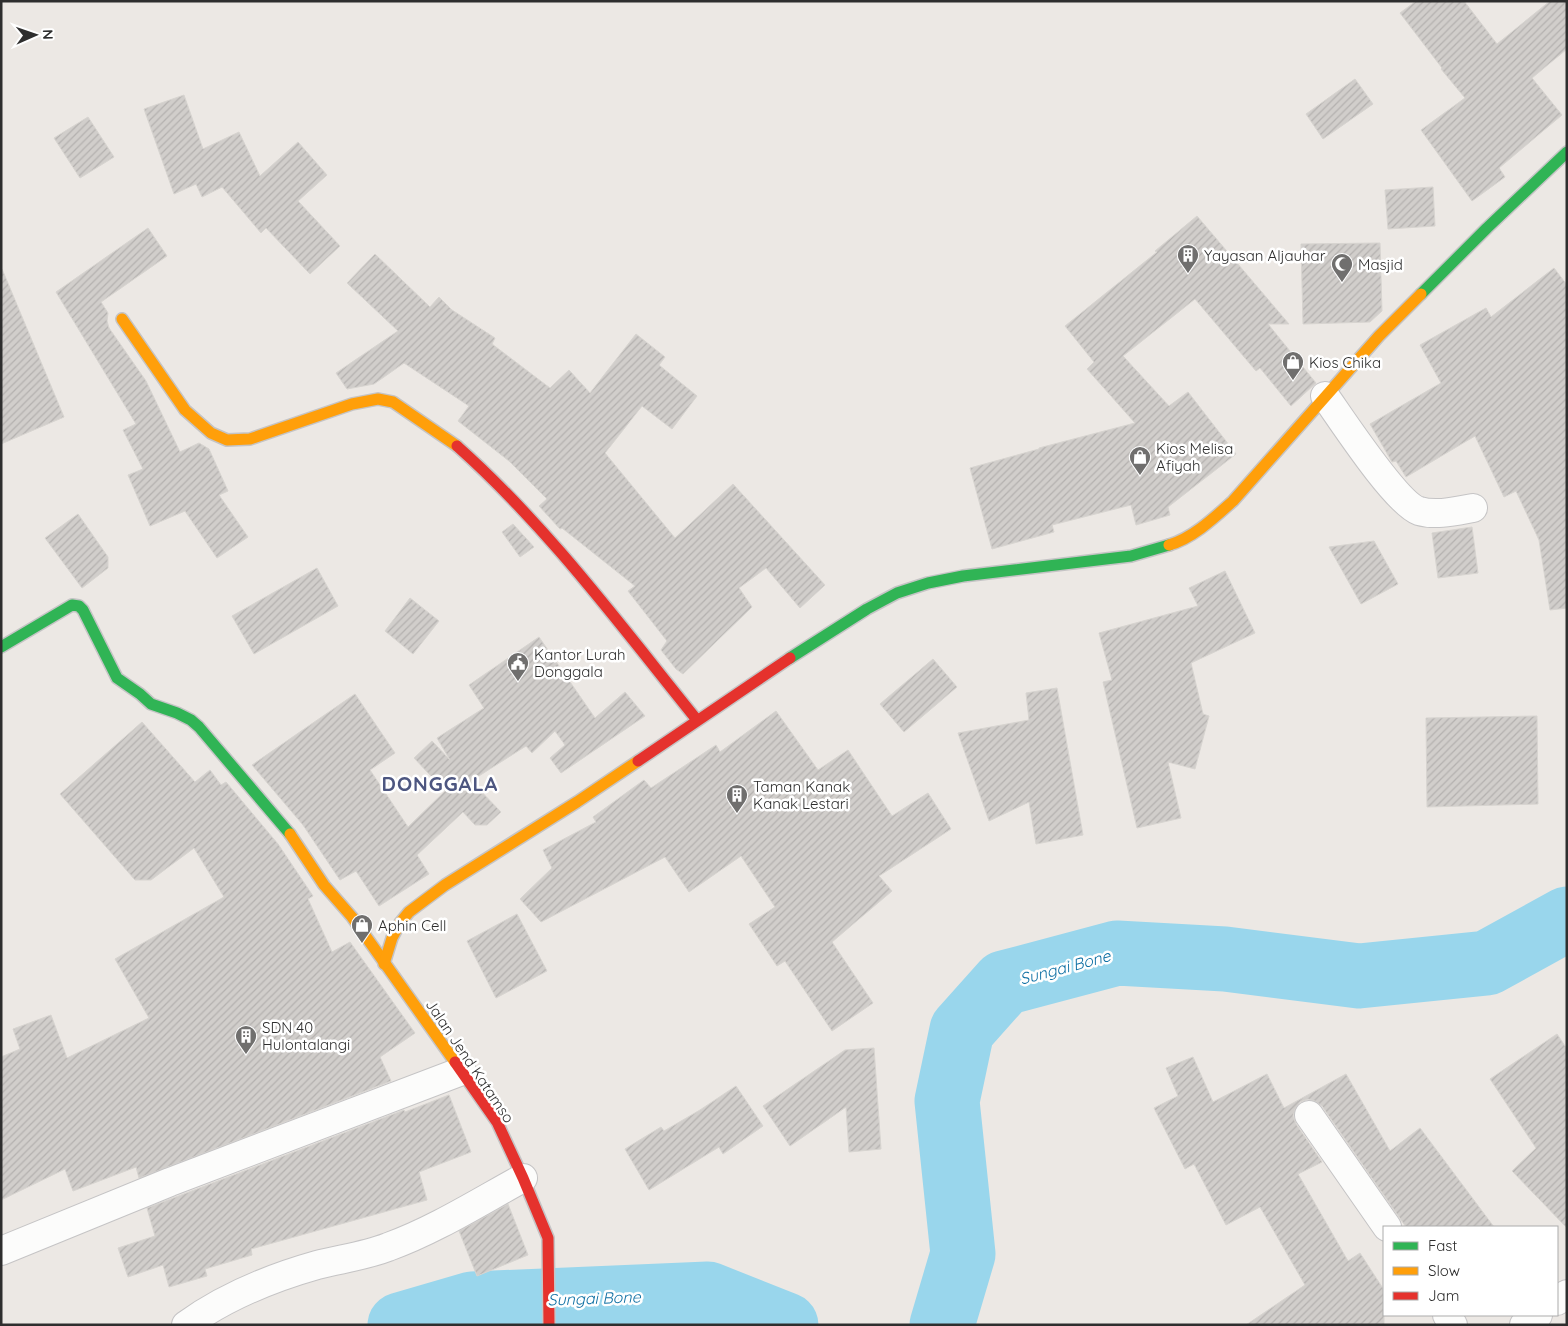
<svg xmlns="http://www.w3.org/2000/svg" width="1568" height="1326" font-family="Quicksand,sans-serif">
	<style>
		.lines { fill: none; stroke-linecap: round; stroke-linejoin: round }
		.river { stroke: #99d6ec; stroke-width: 65 }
		.building { fill: url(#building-hatch); stroke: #d7d4d0 }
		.street-casing { stroke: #c5c4c5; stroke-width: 30 }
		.fast-casing { stroke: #c5c4c5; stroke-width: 14 }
		.slow-casing { stroke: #c5c4c5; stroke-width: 14 }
		.jam-casing { stroke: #c5c4c5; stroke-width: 14 }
		.street { stroke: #fcfcfb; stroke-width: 28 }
		.fast { stroke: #30b455; stroke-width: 11 }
		.slow { stroke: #ff9f0a; stroke-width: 11 }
		.jam { stroke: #e5322d; stroke-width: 11 }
		.labels { text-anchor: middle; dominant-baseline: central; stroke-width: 5; stroke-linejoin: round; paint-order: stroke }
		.poi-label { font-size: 15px; fill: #2e2e2e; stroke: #fff; text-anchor: start }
		.street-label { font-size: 15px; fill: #2e2e2e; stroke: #fff }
		.water-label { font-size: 16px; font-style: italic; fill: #0d6fa3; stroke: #fff }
		.district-label { font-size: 20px; font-weight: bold; letter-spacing: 1px; fill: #4d5680; stroke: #fff }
	</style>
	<defs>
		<pattern id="building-hatch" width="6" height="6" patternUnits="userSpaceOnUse" patternTransform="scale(1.25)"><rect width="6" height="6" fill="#d1cecb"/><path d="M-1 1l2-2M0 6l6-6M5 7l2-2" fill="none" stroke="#b4b1af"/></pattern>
	</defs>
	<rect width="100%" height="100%" fill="#ece8e4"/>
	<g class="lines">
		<g class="river">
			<path d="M400,1325L472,1304L708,1294L786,1325"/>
			<path d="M942,1325L963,1254L947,1101L962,1030L1004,983L1117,953L1225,959L1359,976L1487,963L1567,919"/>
		</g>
	</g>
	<g class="building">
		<path d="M1416,1H1464L1497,44L1550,1H1567V49L1532,78L1562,115L1499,168L1505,177L1472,201L1421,130L1465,98L1441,69L1442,68L1400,13Z"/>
		<path d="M1355,79L1373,104L1323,139L1306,114Z"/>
		<path d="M184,95L203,149L239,132L260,176L298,142L327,175L298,201L340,246L310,274L266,228L261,233L222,187L202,197L196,184L174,194L144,109Z"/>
		<path d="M88,117L114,157L80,178L54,138Z"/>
		<path d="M1433,187L1435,226L1388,229L1385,190Z"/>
		<path d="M1197,216L1289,324H1268L1316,383L1291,406L1260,368L1256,371L1195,299L1123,356L1169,406L1188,392L1236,454L1168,507L1170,515L1136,525L1131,505L1052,525L1054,532L992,549L970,468L1039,449V448L1135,423L1087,369L1094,362L1065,326L1157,252L1155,251Z"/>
		<path d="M148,228L167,256L101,302L108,313L107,321L109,328L146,381L180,452L199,443L209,449L228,491L219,495L248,537L217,558L185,511L150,526L128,475L143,469L123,430L136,424L56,292Z"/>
		<path d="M1380,243L1382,311L1370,322L1303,324L1301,244Z"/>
		<path d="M375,254L430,307L439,297L452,310L495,338L492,344L550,388L569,370L590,393L636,334L665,357L659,365L697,396L672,429L642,406L605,453L675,538L733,484L825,585L800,608L766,568L739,588L752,607L683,674L676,669L661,650L667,641L628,591L635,586L562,528L560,529L539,506L547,499L509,461L458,421L469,406L404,363L374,384L347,389L336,373L398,331L347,283Z"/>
		<path d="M1554,268L1567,285V608L1550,610L1539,540L1516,491L1504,497L1475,436L1406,477L1396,461L1392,462L1370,424L1441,383L1420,345L1486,308L1491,317Z"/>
		<path d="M2,269L64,417L1,444V270Z"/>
		<path d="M78,514L108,557V568L82,588L45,538Z"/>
		<path d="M513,524L534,547L520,557L502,532Z"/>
		<path d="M1472,527L1478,573L1438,578L1432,533Z"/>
		<path d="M1374,541L1398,584L1361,604L1329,547Z"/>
		<path d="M317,568L338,606L254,654L232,616Z"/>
		<path d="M1225,571L1255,633L1191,663L1203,714L1209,716L1195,769L1168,762L1181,818L1137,828L1103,682L1112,680L1099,633L1198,606L1189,588Z"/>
		<path d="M410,598L439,621L413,654L385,631Z"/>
		<path d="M539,637L595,718L625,692L645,716L561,773L550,758L565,745L555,731L532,753L526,746L471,781L501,812L487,825H475L463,812L417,855L429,874L379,906L356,871L340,880L303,825L252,765L355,694L395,753L370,770L408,827L445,791L414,758L432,741L450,760L437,738L484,708L469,685Z"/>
		<path d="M933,659L957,687L904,732L880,704Z"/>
		<path d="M1057,688L1083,835L1036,844L1029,802L989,821L958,733L1029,720L1026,693Z"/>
		<path d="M776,711L818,770L848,750L892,816L928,793L951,829L879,876L892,891L832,942L873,1003L832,1031L785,961L777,966L749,924L775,907L741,856L689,892L665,857L541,922L520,899L552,868L543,850L596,822L593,817L644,780L651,788L716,745L720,752Z"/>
		<path d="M1537,716L1538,804L1427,807L1426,718Z"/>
		<path d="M142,722L195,782L210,770L221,785L226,782L278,844L313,896L308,899L332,952L350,942L415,1033L380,1057L391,1081L139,1178L136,1167L73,1191L65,1169L1,1200V1057L20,1049L13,1029L51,1015L67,1058L149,1018L115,959L224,897L194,848L151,880H135L60,794Z"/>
		<path d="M517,914L547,971L496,998L467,941Z"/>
		<path d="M1557,1034L1567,1049V1228L1512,1171L1536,1148L1490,1079Z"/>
		<path d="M874,1048L881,1149L849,1152L846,1107L790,1146L763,1106L845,1050Z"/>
		<path d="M1193,1057L1213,1102L1267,1074L1284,1108L1346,1074L1390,1151L1420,1128L1494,1227H1406L1322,1106L1315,1101L1308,1099L1300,1102L1295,1109L1293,1116L1296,1124L1322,1162L1298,1174L1348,1261L1360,1253L1384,1290V1325H1246L1305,1285L1260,1207L1226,1225L1194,1164L1185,1169L1154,1108L1178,1096L1166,1068Z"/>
		<path d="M736,1086L763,1126L723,1154L719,1147L649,1190L625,1149L661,1127L664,1131L700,1110Z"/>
		<path d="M449,1095L471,1152L419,1172L427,1200L251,1249L252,1255L205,1269L207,1276L169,1287L163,1265L128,1277L118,1248L155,1236L147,1208L404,1110L405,1112Z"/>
		<path d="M508,1204L528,1255L477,1276L459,1231Z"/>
	</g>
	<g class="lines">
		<g class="street-casing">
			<g id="street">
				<path d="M1325,396C1342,420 1396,503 1419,511C1436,516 1456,511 1473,508"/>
				<path d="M1309,1115L1387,1227"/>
				<path d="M1,1251L170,1182L462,1071"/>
				<path d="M1557,1301L1567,1294"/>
				<path d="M1447,1315L1453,1325"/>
				<path d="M186,1325C225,1297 271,1278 317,1265C340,1259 365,1256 388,1247C435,1230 479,1202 523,1178"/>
				<path d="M1524,1325L1538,1315"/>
			</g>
		</g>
		<g class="fast-casing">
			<g id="fast">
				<path d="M1421,294L1487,228L1567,152"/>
				<path d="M1,647L72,605L79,606L83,610L117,678L140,694L151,704L177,713L191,720L199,727L290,834"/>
				<path d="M790,658L867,609L897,593L928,583L963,576L1131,556L1169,545"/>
			</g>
		</g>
		<g class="slow-casing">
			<g id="slow">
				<path d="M122,319L185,410L211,433L227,440L250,439L352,404L378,399L393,402L457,446"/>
				<path d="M1169,545C1193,538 1214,518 1233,501L1379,336L1421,294"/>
				<path d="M290,834L324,885L352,917L455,1062"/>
				<path d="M384,964L392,938L400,923L409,912L445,885L577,802L638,761"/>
			</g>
		</g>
		<g class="jam-casing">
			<g id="jam">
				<path d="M457,446C548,527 621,626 697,720"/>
				<path d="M638,761L790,658"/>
				<path d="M455,1062L497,1122L523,1178L548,1238L549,1325"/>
			</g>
		</g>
		<use href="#street" class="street"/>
		<use href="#fast" class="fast"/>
		<use href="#slow" class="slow"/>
		<use href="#jam" class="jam"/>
	</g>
	<defs>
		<g id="building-pin" transform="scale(1.125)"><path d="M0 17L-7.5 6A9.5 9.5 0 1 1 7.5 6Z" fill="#706f6e" stroke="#fff"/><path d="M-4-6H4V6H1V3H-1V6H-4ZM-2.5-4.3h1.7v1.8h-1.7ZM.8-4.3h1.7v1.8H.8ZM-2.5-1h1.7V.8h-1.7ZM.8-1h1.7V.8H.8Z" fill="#fff"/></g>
		<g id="mosque-pin" transform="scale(1.125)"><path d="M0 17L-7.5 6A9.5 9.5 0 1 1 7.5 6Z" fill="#706f6e" stroke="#fff"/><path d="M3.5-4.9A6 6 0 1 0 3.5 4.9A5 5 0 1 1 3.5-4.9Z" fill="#fff"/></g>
		<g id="shop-pin" transform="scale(1.125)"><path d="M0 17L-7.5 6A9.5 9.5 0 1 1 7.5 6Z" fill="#706f6e" stroke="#fff"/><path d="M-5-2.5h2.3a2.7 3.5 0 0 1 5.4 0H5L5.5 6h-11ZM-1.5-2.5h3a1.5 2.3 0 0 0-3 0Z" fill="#fff"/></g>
		<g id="civic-pin" transform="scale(1.125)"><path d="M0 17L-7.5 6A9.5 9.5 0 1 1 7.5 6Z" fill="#706f6e" stroke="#fff"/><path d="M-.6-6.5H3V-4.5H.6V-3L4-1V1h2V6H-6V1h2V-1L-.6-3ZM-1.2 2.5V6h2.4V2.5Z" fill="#fff"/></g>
	</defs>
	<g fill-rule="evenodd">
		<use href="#building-pin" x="1188" y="255"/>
		<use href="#mosque-pin" x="1342" y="264"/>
		<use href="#shop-pin" x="1293" y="362"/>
		<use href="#shop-pin" x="1140" y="457"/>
		<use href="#civic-pin" x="518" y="663"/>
		<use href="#building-pin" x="737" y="795"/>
		<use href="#shop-pin" x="362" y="925"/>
		<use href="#building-pin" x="246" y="1036"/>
	</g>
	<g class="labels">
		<g class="poi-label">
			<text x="1204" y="255">Yayasan Aljauhar</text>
			<text x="1358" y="264">Masjid</text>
			<text x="1309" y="362">Kios Chika</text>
			<text x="1156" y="448">Kios Melisa<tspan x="1156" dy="17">Afiyah</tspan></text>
			<text x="534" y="654">Kantor Lurah<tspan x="534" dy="17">Donggala</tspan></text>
			<text x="753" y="786">Taman Kanak<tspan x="753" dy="17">Kanak Lestari</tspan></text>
			<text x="378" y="925">Aphin Cell</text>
			<text x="262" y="1027">SDN 40<tspan x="262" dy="17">Hulontalangi</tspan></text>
		</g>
		<g class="street-label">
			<text transform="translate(470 1061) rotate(56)">Jalan Jend Katamso</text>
		</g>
		<g class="water-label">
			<text transform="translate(1065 967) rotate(-15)">Sungai Bone</text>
			<text transform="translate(594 1298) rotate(-2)">Sungai Bone</text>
		</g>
		<g class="district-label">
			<text x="440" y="783">DONGGALA</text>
		</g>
	</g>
	<rect width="1568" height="1326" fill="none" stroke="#2e2e2e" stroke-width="5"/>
	<rect x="1383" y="1226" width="175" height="90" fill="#ffffff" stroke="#ababab"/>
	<rect x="1393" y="1242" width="25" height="8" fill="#30b455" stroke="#ababab"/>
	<text x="1428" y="1251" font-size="15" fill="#2e2e2e">Fast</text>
	<rect x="1393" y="1267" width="25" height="8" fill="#ff9f0a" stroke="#ababab"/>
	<text x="1428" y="1276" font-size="15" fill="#2e2e2e">Slow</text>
	<rect x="1393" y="1292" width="25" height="8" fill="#e5322d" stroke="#ababab"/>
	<text x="1428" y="1301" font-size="15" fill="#2e2e2e">Jam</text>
	<g transform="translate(35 35) rotate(88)" stroke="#ffffff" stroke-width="4" paint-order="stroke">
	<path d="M0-4L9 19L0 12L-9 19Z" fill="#2e2e2e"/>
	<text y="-8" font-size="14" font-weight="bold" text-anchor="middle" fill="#2e2e2e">N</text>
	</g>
</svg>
